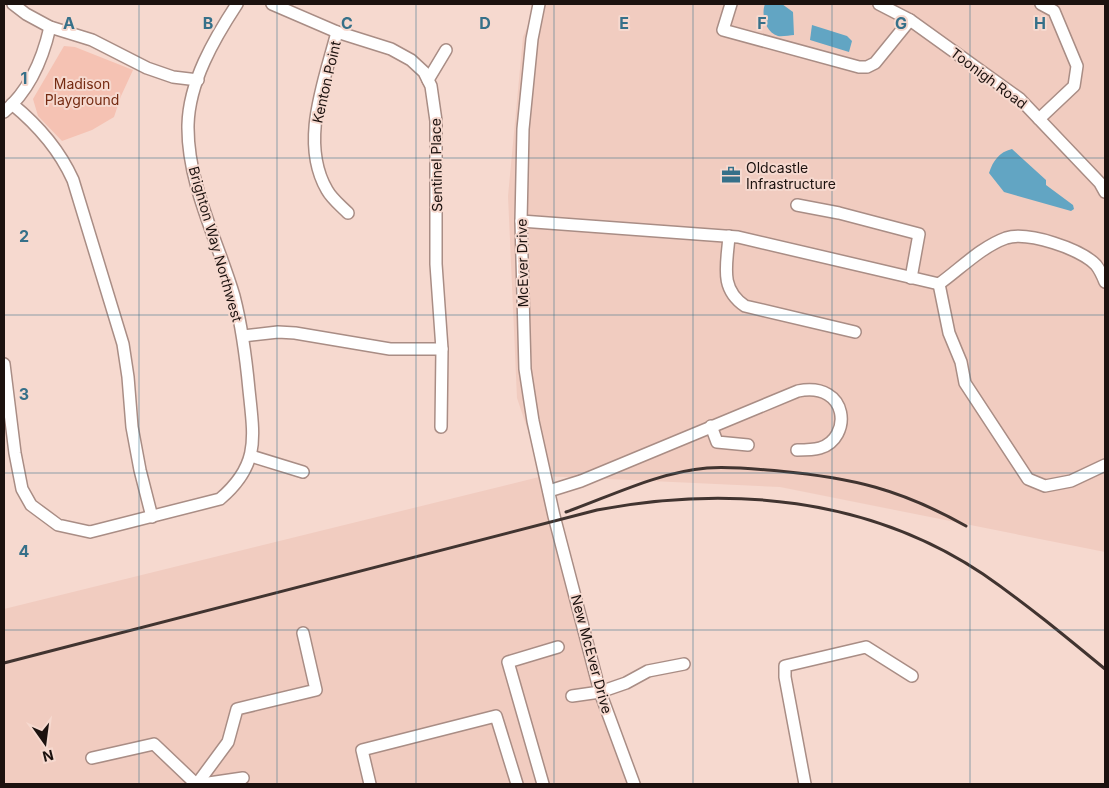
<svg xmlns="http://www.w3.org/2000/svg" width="1109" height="788" font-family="Inter,sans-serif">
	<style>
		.built { fill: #f1ccc0 }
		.green { fill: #f5c2b3 }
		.water { fill: #62a5c3 }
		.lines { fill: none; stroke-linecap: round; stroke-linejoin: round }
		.minor-casing { stroke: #a98d85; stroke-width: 14 }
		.minor { stroke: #fff; stroke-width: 11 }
		.rail { stroke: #413430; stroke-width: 3 }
		.grid { fill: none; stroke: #367089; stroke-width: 1; stroke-opacity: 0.55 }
		.labels { text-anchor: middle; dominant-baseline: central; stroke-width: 4; stroke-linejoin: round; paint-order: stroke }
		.street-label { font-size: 14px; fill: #1c120f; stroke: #f6d9cf }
		.park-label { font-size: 14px; fill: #752b12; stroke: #f6d9cf }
		.poi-label { font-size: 14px; fill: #1c120f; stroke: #f6d9cf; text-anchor: start }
		.grid-label { font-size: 16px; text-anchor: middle; font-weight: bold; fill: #367089; stroke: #f6d9cf; stroke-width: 4; stroke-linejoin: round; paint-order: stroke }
	</style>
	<rect width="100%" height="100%" fill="#f6d9cf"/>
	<path class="built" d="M537,4H1105V552L780,487L544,476L628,784H4V609L543,476L517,398L508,196L523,37Z"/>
	<path class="green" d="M64,46L75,47L133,70L121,96L114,117L92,130L62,141L38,116L33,99Z"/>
	<g class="water">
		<path d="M765,4H782L793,12L794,35C790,35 782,37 778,36C765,32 761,14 765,4Z"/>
		<path d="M812,25L847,36L852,41L849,52L810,40Z"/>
		<path d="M1012,149L1046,180V185L1073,205L1074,209L1071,211L1004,192L989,173C993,161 999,152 1012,149Z"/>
	</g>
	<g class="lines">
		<g class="minor-casing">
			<g id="minor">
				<path d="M13,4L26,14L50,27L92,40L147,68L173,77L198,80"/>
				<path d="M272,4L337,32L391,49L411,60L424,72L431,86L436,121V264L442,349L441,427"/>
				<path d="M539,4L532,39L523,129L521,221L525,369L533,421L554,516L600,692L634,784"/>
				<path d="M731,4L723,30L859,67H867L875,63L910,20"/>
				<path d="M879,4L910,20L1020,99L1100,183L1105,192"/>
				<path d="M337,32C325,80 299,142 327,190C332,199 340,205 348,213"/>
				<path d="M428,80L446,50"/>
				<path d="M12,104C39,126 59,149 73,180L123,344L128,377L132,427L140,470L152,517"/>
				<path d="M4,112C29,91 43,58 50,27"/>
				<path d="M1039,119L1074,86L1077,66L1054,11L1041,4"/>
				<path d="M797,205L839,213L919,234L911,278"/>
				<path d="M521,221L738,237L939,284"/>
				<path d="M729,236C727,265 719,288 745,306L855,332"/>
				<path d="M939,284L949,333L961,362L965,383L1028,479L1045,486L1071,481L1105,465"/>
				<path d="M939,284C960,269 981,247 1006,238C1028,231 1081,249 1096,265C1100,270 1103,277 1105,282"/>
				<path d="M243,336L278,332L295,333L390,349H442"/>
				<path d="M4,364L15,453L22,489L31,505L58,525L90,532L220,499C260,465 254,438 249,390C246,358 242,327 234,296C218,241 187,184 188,125C189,82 214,39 237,4"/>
				<path d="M711,426L717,442L748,445"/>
				<path d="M251,456L303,472"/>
				<path d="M549,491L581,481L798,391C850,381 852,439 820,448C813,450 805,450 797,450"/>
				<path d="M572,696L600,692L626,683L648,671L684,664"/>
				<path d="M92,758L154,744L196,784"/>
				<path d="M197,784L228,742L237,709L316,690L303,633"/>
				<path d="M202,784L243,778"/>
				<path d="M370,784L362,750L496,716L517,784"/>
				<path d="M543,784L508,662L558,647"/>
				<path d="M805,784L785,677V666L866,647L912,676"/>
			</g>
		</g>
		<use href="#minor" class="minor"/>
		<g class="rail">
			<path d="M566,512C611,496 659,472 707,468C730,466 755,469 779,471C853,478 900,489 966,526"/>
			<path d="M4,663L597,510C729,485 868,497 983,574C1025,603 1065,636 1105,669"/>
		</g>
	</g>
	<path class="grid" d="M139,4V784M277,4V784M416,4V784M554,4V784M693,4V784M832,4V784M970,4V784M4,158H1105M4,315H1105M4,473H1105M4,630H1105"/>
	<defs>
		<g id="office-bare" transform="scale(1.5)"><path d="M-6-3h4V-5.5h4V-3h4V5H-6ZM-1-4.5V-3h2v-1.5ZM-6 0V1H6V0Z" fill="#367089" stroke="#f6d9cf" stroke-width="2.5" paint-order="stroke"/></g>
	</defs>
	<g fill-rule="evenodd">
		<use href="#office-bare" x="731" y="175"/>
	</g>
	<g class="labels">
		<g class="street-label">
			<text transform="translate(989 78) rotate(37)">Toonigh Road</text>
			<text transform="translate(326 82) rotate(-77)">Kenton Point</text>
			<text transform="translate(436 165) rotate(-91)">Sentinel Place</text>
			<text transform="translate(216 244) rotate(74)">Brighton Way Northwest</text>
			<text transform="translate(522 263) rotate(-91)">McEver Drive</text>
			<text transform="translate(592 654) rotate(75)">New McEver Drive</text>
		</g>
		<g class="park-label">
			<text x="82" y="83">Madison<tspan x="82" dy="16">Playground</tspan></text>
		</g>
		<g class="poi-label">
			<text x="746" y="167">Oldcastle<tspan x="746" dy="16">Infrastructure</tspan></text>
		</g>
	</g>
	<g class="grid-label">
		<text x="69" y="29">A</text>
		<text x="208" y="29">B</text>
		<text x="347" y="29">C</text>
		<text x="485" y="29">D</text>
		<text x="624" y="29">E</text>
		<text x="762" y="29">F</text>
		<text x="901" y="29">G</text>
		<text x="1040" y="29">H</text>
		<text x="24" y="84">1</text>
		<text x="24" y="242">2</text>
		<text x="24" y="400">3</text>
		<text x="24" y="557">4</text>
	</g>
	<rect width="1109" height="788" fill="none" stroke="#1c120f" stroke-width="10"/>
	<g transform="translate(45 743) rotate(166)" stroke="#f6d9cf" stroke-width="4" paint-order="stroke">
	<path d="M0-4L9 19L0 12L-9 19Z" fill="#1c120f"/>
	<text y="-8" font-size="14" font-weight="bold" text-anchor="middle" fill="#1c120f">N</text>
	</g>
</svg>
